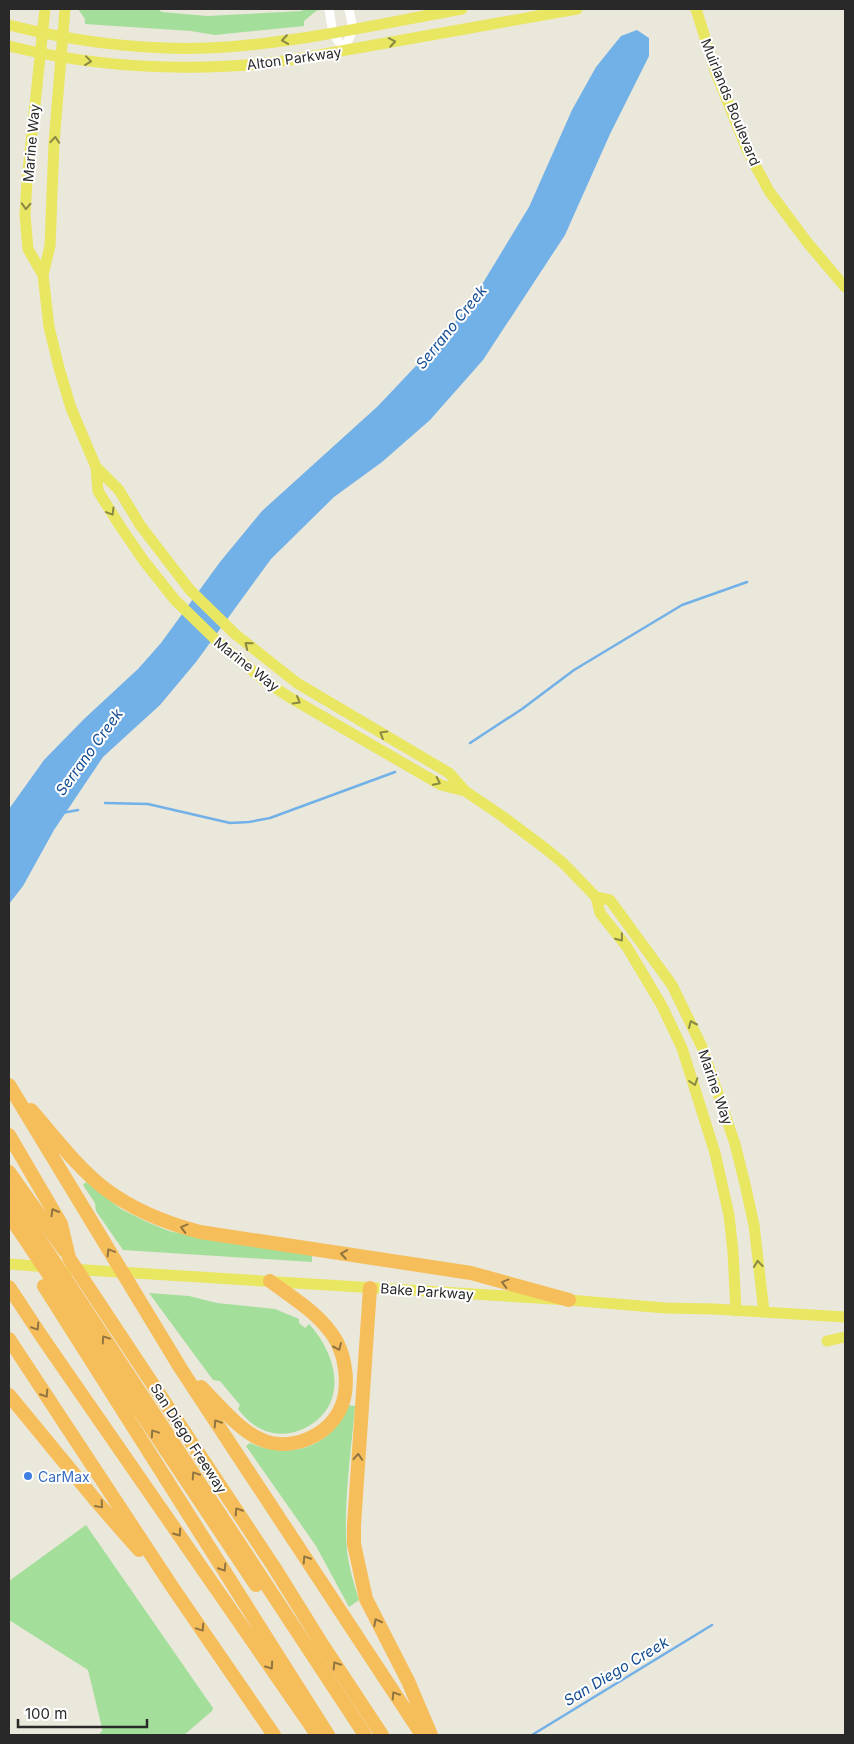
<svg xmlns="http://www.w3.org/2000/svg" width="854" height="1744" viewBox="0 0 854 1744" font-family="Inter,sans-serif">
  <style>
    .green { fill: #a3df9a }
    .water { fill: #72b0e8 }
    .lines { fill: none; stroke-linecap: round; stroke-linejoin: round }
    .stream { stroke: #72b0e8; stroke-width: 2.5 }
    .minor { stroke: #fff; stroke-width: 9 }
    .major { stroke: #e9e661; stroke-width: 11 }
    .highway { stroke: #f6be5a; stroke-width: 14 }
    .oneway { stroke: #898845 }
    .oneway2 { stroke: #907442 }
    .shop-dot { fill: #3f7fe0; stroke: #fff; stroke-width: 2 }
    .labels { text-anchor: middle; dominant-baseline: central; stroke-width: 4; stroke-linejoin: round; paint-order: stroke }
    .street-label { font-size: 14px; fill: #292929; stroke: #fff }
    .shop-label { font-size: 14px; fill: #366cbe; stroke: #fff; text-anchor: start }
    .water-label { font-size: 15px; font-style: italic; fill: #144c92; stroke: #fff }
  </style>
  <rect width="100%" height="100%" fill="#eae7db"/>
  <path class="green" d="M 78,9 L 157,9 L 162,12 L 207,16 L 302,11 L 303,9 L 321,9 L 316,11 L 304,21 L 304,26 L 215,35 L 191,31 L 85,24 L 85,19 Z
    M 86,1182 L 121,1209 L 147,1222 L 169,1231 L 201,1238 L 312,1255 L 312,1262 L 123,1250 L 96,1211 L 95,1203 L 83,1185 Z
    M 149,1293 L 189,1296 L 217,1303 L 275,1309 L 299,1319 L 299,1323 L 305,1328 L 309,1324 C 337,1354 350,1405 305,1428 C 292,1435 274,1436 261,1429 C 251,1424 244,1417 238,1409 L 240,1405 L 220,1381 L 213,1380 Z
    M 347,1405 L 355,1406 C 351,1454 343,1503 347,1551 C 349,1568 354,1584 359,1600 L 349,1607 L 316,1546 L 246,1446 L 250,1443 C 279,1456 316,1453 336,1426 C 341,1420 344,1412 347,1405 Z
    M 86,1525 L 213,1708 L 212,1711 L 184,1735 L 98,1735 L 102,1731 L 102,1728 L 88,1670 L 9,1620 L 9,1581 Z"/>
  <path class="water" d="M 637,30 L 649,38 L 649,56 L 610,134 L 565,235 L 483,360 L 430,420 L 382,462 L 334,497 L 271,559 L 196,662 L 160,705 L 103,757 L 54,830 L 23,886 L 9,904 L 9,809 L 44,760 L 84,719 L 138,669 L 161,643 L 220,562 L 262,511 L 378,406 L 446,334 L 475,296 L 529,207 L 572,110 L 596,67 L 621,36 Z"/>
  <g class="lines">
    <path class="stream" d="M 470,743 L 522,709 L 574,670 L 682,605 L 747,582
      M 105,803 L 148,804 L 230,823 L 249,822 L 270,818 L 395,772
      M 62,813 L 78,810
      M 532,1735 L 712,1625"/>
    <path class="minor" d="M 329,9 L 333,33 L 344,50
      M 344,50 L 353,29 L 349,9"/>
    <path class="major" d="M 65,9 L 54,143 L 50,246 L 43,275 L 49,327 L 59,368 L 71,408 L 96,467 L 98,491 L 120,526 L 144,561 L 175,600 L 216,640 L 265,681 L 289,697 L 441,785 L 465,791
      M 696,9 L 716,73 L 747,150 L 769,191 L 807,242 L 845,287
      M 9,25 C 80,43 154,52 227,47 C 306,41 384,23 462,9
      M 9,46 C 81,64 156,70 230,66 C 277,64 323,54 369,46 C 438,34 508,21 577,9
      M 43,275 L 28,249 L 25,215 L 27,181 L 45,9
      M 96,467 L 119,490 L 140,525 L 190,590 L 235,634 L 297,683 L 449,773 L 465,791 L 502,816 L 546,849 L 563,863 L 596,897 L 600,913 L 627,947 L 662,1006 L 682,1048 L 715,1153 L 729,1215 L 733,1252 L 736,1311
      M 596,897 L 610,900 L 672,985 L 702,1047 L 735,1144 L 745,1184 L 754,1225 L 764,1312
      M 9,1264 L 49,1267
      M 70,1269 L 569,1300 L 665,1308 L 714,1309 L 845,1317
      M 827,1341 L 845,1337"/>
    <path class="highway" d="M 9,1085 L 181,1369 L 422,1735
      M 31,1110 C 54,1136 76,1166 104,1188 C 133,1210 165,1223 200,1232 L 471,1273 L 569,1300
      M 9,1135 L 61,1224 L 69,1258 L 274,1567 L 320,1641 L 382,1735
      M 9,1172 L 65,1251
      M 9,1193 L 365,1735
      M 9,1215 L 256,1585
      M 44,1286 L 328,1735
      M 9,1287 L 42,1337 L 316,1733
      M 370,1288 L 354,1525 L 354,1544 L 366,1599 L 408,1681 L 431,1735
      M 9,1339 L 173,1588 L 274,1735
      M 201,1387 C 218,1404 239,1430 260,1439 C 290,1453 330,1436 342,1405 C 349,1386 346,1360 337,1342 C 322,1315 294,1299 270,1281
      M 9,1395 L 97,1502 L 139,1550"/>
  </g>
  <defs><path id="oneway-chevron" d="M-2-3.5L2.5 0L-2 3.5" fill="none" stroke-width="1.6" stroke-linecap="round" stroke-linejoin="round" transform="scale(1.25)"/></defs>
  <g class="oneway">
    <use href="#oneway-chevron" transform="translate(285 40) rotate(172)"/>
    <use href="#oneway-chevron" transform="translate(392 42) rotate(-10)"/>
    <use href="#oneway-chevron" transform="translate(88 61) rotate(7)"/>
    <use href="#oneway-chevron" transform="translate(55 140) rotate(-86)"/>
    <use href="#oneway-chevron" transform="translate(26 206) rotate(93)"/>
    <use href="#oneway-chevron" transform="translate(111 512) rotate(59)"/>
    <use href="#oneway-chevron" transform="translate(248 645) rotate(-141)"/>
    <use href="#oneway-chevron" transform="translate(297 701) rotate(30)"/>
    <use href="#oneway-chevron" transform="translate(383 734) rotate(-149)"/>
    <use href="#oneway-chevron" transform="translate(437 782) rotate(26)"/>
    <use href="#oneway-chevron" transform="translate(620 938) rotate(52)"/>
    <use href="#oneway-chevron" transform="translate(692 1024) rotate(-114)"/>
    <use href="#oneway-chevron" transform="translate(694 1082) rotate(72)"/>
    <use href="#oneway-chevron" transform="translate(758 1264) rotate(-96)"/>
  </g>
  <g class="oneway2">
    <use href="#oneway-chevron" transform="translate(54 1212) rotate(-120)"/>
    <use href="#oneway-chevron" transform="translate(184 1228) rotate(-165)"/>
    <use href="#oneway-chevron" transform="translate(110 1252) rotate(-121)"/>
    <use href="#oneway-chevron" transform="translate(344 1254) rotate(-171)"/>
    <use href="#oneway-chevron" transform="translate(505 1283) rotate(-165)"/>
    <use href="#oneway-chevron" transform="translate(36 1327) rotate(57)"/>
    <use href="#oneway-chevron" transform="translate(105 1339) rotate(-124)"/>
    <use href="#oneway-chevron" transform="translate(338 1347) rotate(66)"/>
    <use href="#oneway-chevron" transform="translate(45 1394) rotate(57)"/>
    <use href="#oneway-chevron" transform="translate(217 1423) rotate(-123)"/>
    <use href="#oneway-chevron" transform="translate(154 1433) rotate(-124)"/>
    <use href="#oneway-chevron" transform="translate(358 1457) rotate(-86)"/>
    <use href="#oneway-chevron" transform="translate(195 1475) rotate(-123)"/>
    <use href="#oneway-chevron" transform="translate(100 1505) rotate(49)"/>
    <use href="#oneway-chevron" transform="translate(238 1511) rotate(-123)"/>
    <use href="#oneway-chevron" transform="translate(178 1533) rotate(55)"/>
    <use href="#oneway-chevron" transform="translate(306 1559) rotate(-123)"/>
    <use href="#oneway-chevron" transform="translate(223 1568) rotate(58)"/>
    <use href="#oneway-chevron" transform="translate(377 1622) rotate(-117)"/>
    <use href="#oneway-chevron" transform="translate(201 1628) rotate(56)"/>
    <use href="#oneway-chevron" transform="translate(336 1665) rotate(-123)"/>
    <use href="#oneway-chevron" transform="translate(270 1666) rotate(55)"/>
    <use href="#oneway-chevron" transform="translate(395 1695) rotate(-123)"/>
  </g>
  <circle class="shop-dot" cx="28" cy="1476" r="5"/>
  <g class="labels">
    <g class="street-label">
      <text transform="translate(294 58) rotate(-8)">Alton Parkway</text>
      <text transform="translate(731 102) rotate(68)">Muirlands Boulevard</text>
      <text transform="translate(31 143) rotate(-85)">Marine Way</text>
      <text transform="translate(247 664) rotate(38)">Marine Way</text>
      <text transform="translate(716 1087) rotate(71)">Marine Way</text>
      <text transform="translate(427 1291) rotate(4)">Bake Parkway</text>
      <text transform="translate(189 1438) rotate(57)">San Diego Freeway</text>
    </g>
    <g class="shop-label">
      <text x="38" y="1476">CarMax</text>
    </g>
    <g class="water-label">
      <text transform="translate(451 327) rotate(-51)">Serrano Creek</text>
      <text transform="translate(89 752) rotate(-54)">Serrano Creek</text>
      <text transform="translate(616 1671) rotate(-31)">San Diego Creek</text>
    </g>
  </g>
  <rect width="854" height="1744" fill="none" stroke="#292929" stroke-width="20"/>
  <path d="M18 1719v8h129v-8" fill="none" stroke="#292929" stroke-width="2.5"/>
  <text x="25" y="1719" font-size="15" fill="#292929" stroke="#ffffff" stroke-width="4" paint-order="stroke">100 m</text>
</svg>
